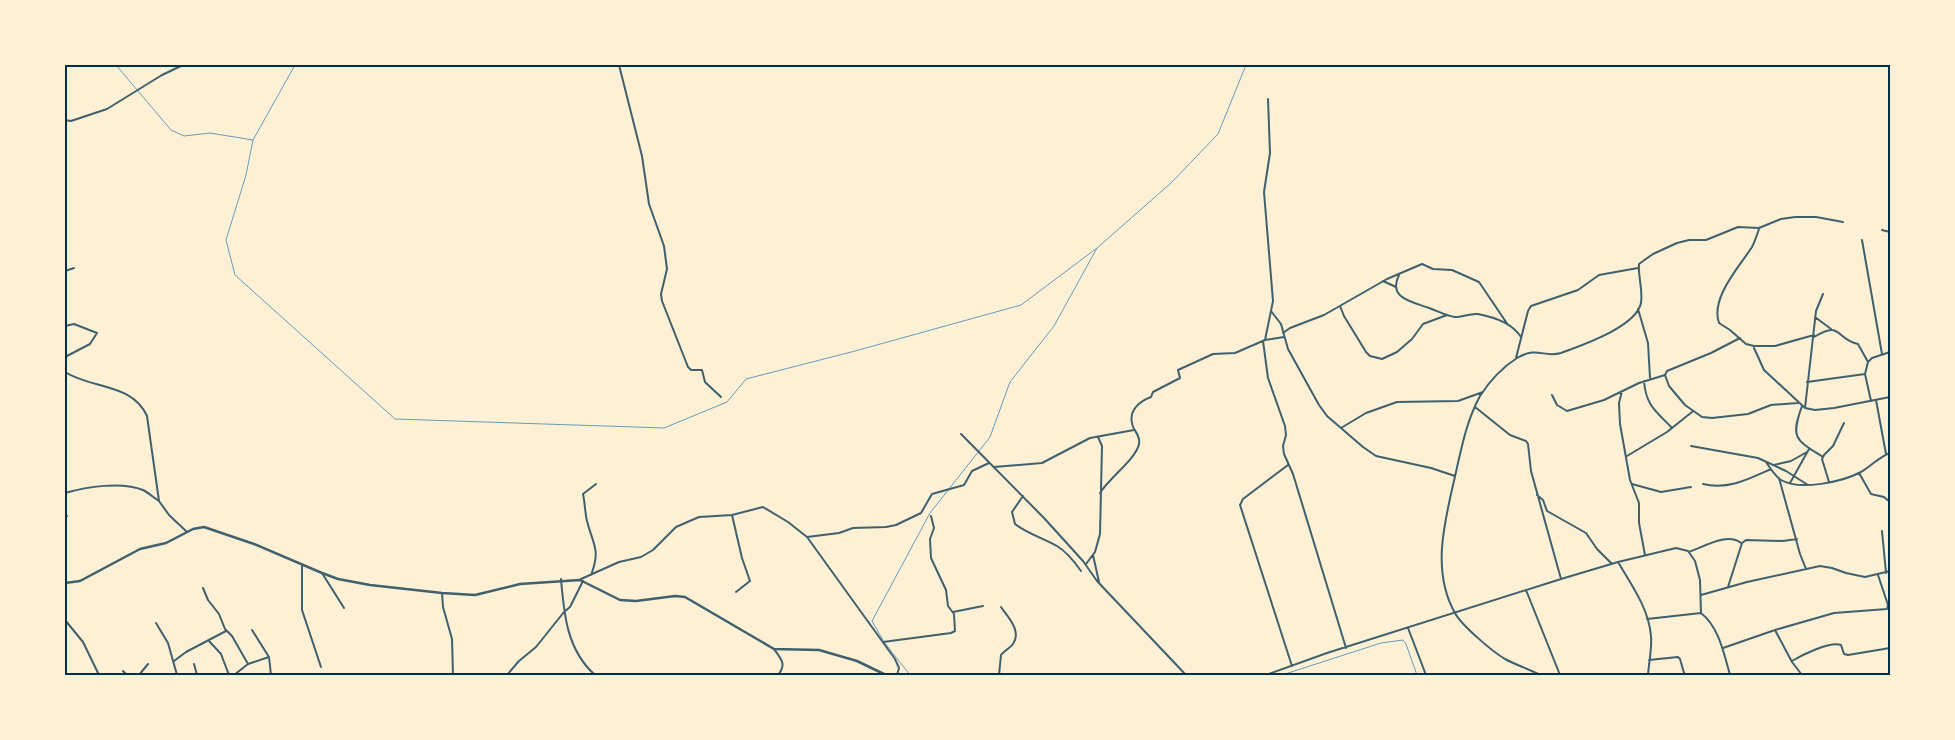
<svg xmlns="http://www.w3.org/2000/svg" width="1955" height="740" viewBox="0 0 1955 740" font-family="'Work Sans',sans-serif">
  <style>
    .lines { fill: none; stroke-linecap: round; stroke-linejoin: round }
    .stream { stroke: #669bbc; stroke-width: 1 }
    .minor { stroke: #3f606c; stroke-width: 2 }
    .tertiary { stroke: #3f606c; stroke-width: 2.5 }
    .neatline { fill: none; stroke: #003049; stroke-width: 2 }
  </style>
  <rect width="100%" height="100%" fill="#fdf0d5"/>
  <g class="lines">
    <path class="stream" d="M 116,65 L 171,130 L 184,136 L 210,133 L 253,140
      M 295,65 L 253,140 L 246,175 L 226,240 L 235,275 L 395,419 L 664,428 L 727,402 L 746,379 L 855,351 L 1021,305 L 1097,248
      M 910,675 L 884,642 L 872,621 L 930,513 L 990,437 L 1010,382 L 1054,326 L 1097,248 L 1171,183 L 1218,134 L 1246,65
      M 1282,675 L 1381,643 L 1403,640 L 1406,644 L 1417,675"/>
    <path class="minor" d="M 619,65 L 642,156 L 649,204 L 664,246 L 667,269 L 661,294 L 662,301 L 688,367 L 691,370 L 702,370 L 705,382 L 721,397
      M 65,120 L 71,121 L 107,109 L 162,75 L 183,65
      M 1759,229 C 1757,235 1755,241 1752,247 C 1740,266 1710,298 1719,323 L 1730,330 L 1746,344 L 1754,346 L 1775,346 L 1814,335
      M 1882,230 L 1890,232
      M 1862,240 L 1882,354
      M 65,271 L 74,268
      M 1399,275 C 1387,299 1414,302 1429,308 C 1438,311 1446,316 1455,317 C 1463,317 1470,313 1478,314 C 1494,317 1512,323 1521,337
      M 1383,281 L 1396,287
      M 1340,306 L 1344,316 L 1366,352 L 1370,356 L 1382,359 L 1397,352 L 1412,339 L 1423,324 L 1447,315
      M 1638,309 L 1648,343 L 1650,378
      M 1271,311 L 1281,324 L 1288,349 L 1319,405 L 1327,416 L 1363,447 L 1376,456 L 1431,468 L 1455,476
      M 1815,317 L 1831,329
      M 65,326 L 74,324 L 97,333 L 90,344 L 65,357
      M 1283,333 L 1290,328 L 1324,315 L 1387,279 L 1422,264 L 1433,269 L 1452,270 L 1479,282 L 1508,325
      M 1814,337 C 1842,320 1834,338 1858,344 L 1868,362
      M 1740,338 L 1711,353 L 1667,371 L 1665,375 L 1669,386 L 1685,405 L 1702,417 L 1712,418 L 1748,414 L 1771,405 L 1798,403
      M 1265,340 L 1273,301 L 1264,192 L 1270,153 L 1268,99
      M 1263,341 L 1268,378 L 1285,426 L 1286,435 L 1283,446 L 1284,454 L 1293,474 L 1346,648
      M 1754,348 L 1764,370 L 1805,408 L 1815,410 L 1834,408 L 1890,397
      M 1516,358 L 1528,311 L 1531,306 L 1578,290 L 1599,275 L 1638,268
      M 65,372 C 91,389 132,383 147,416 L 159,501 L 169,515 L 187,532
      M 1644,381 C 1646,406 1656,411 1672,428
      M 1807,382 L 1865,374
      M 1622,391 L 1619,403 L 1620,424 L 1630,480 L 1639,503 L 1639,523 L 1645,555
      M 1552,395 L 1557,405 L 1567,411 L 1604,400 L 1639,383 L 1665,375
      M 1876,400 L 1886,454
      M 1871,401 L 1865,374 L 1868,362 L 1872,358 L 1890,352
      M 1802,406 C 1790,439 1796,440 1823,457
      M 1475,407 L 1510,435 L 1526,441 L 1528,444 L 1531,471 L 1561,579
      M 1805,408 L 1816,311 L 1823,294
      M 1341,428 L 1366,413 L 1397,402 L 1458,401 L 1483,392
      M 961,434 L 1044,518 L 1083,561 L 1097,581 L 1186,675
      M 1691,446 L 1758,458 L 1786,471 L 1808,485
      M 1627,456 L 1667,432 L 1692,412
      M 1766,462 C 1770,468 1775,476 1781,480 C 1800,491 1842,482 1861,472 C 1871,466 1879,457 1890,453
      M 1288,465 L 1243,499 L 1240,505 L 1292,666
      M 1774,465 L 1791,461 L 1807,452
      M 994,467 L 1042,463 L 1090,438 L 1134,430
      M 1859,473 L 1871,494 L 1884,497 L 1890,502
      M 1779,478 L 1800,554 L 1806,569
      M 1829,482 L 1822,459 L 1824,455 L 1833,446 L 1844,423
      M 1790,483 L 1809,449
      M 1632,484 L 1661,492 L 1691,487
      M 1703,484 C 1728,490 1749,479 1771,469
      M 65,493 C 86,487 122,481 143,490 C 149,493 154,498 159,501
      M 1100,493 C 1109,478 1136,459 1139,444 C 1141,435 1133,431 1132,423 C 1129,410 1140,401 1151,397 L 1153,392 L 1180,378 L 1178,370 L 1213,354 L 1235,353 L 1265,340 L 1284,337
      M 1537,495 L 1543,500 L 1547,511 L 1586,533 L 1597,549 L 1612,564
      M 1023,496 L 1012,512 L 1015,524 C 1028,534 1043,538 1057,546 C 1067,552 1074,561 1081,571
      M 732,515 L 742,558 L 750,581 L 736,592
      M 65,516 L 67,516
      M 1882,531 L 1886,573
      M 807,537 L 839,533 L 853,528 L 886,527 L 896,525 L 921,513 L 932,494 L 964,485 L 972,471 L 989,463
      M 1689,552 C 1704,547 1727,532 1741,543
      M 1093,555 L 1099,582
      M 1618,562 C 1631,584 1649,609 1651,636 C 1652,649 1649,662 1648,675
      M 1086,564 L 1095,552 L 1100,534 L 1102,446 L 1098,437
      M 302,566 L 302,610 L 321,667
      M 322,573 L 344,608
      M 591,575 C 601,549 593,545 587,521 C 585,513 585,503 583,494 L 596,484
      M 561,579 C 564,615 567,650 595,675
      M 581,579 L 619,562 L 641,557 L 653,550 L 676,527 L 692,520 L 699,517 L 732,515 L 763,507 L 788,522 L 807,537 L 895,659 L 899,668 L 897,675
      M 1728,587 L 1742,543 L 1746,540 L 1783,541 L 1797,539
      M 203,588 L 208,600 L 219,614 L 225,629 L 232,636 L 248,664
      M 1526,590 L 1560,675
      M 442,593 L 443,607 L 452,639 L 453,675
      M 1701,595 L 1747,582 L 1820,566 L 1832,568 L 1846,573 L 1865,577 L 1890,571
      M 953,612 L 983,606
      M 1647,619 L 1701,613 C 1719,627 1724,654 1730,675
      M 65,620 L 83,642 L 99,675
      M 156,623 L 168,643 L 177,675
      M 1408,628 L 1426,675
      M 252,630 L 269,657 L 271,675
      M 1775,630 L 1834,613 L 1887,609 L 1888,605 L 1878,575
      M 209,641 L 221,654 L 229,675
      M 883,642 L 951,633 L 955,631 L 954,614 L 948,606 L 946,590 L 931,558 L 930,539 L 934,528 L 931,516
      M 1723,648 L 1775,630 L 1792,662 L 1802,675
      M 774,649 C 781,659 787,664 778,675
      M 1649,660 L 1678,657 L 1680,659 L 1684,673 L 1686,675
      M 174,661 L 186,652 L 226,631
      M 1792,661 C 1802,655 1830,641 1841,645 L 1844,654 L 1848,655 L 1890,648
      M 194,664 L 197,675
      M 123,671 L 127,675
      M 139,675 L 148,664
      M 234,675 L 248,664 L 269,657
      M 507,675 L 519,661 L 536,647 L 564,612 L 570,607 L 583,581
      M 999,675 L 1001,655 C 1004,651 1010,648 1013,644 C 1022,631 1008,617 1001,607
      M 1266,675 L 1327,653 L 1561,579 L 1618,562 L 1676,548 L 1688,551 L 1695,561 L 1700,580 L 1701,613
      M 1540,675 C 1529,669 1516,665 1505,659 C 1493,652 1461,625 1455,613 C 1430,569 1446,517 1456,472 C 1462,445 1467,420 1480,396 C 1489,382 1503,367 1517,358 C 1537,346 1544,358 1561,353 C 1582,345 1636,327 1641,303 C 1643,289 1638,277 1639,264 L 1653,254 L 1677,243 L 1689,240 L 1706,240 L 1738,227 L 1759,228 L 1781,219 L 1795,217 L 1816,217 L 1843,222"/>
    <path class="tertiary" d="M 65,583 L 80,581 L 140,549 L 166,543 L 193,529 L 204,527 L 254,544 L 322,573 L 338,579 L 370,585 L 442,593 L 475,595 L 520,584 L 580,580 L 620,600 L 636,601 L 675,596 L 685,597 L 774,649 L 819,650 L 857,661 L 886,675"/>
  </g>
  <rect width="1955" height="740" fill="none" stroke="#fdf0d5" stroke-width="132"/>
  <rect x="66" y="66" width="1823" height="608" class="neatline"/>
</svg>
